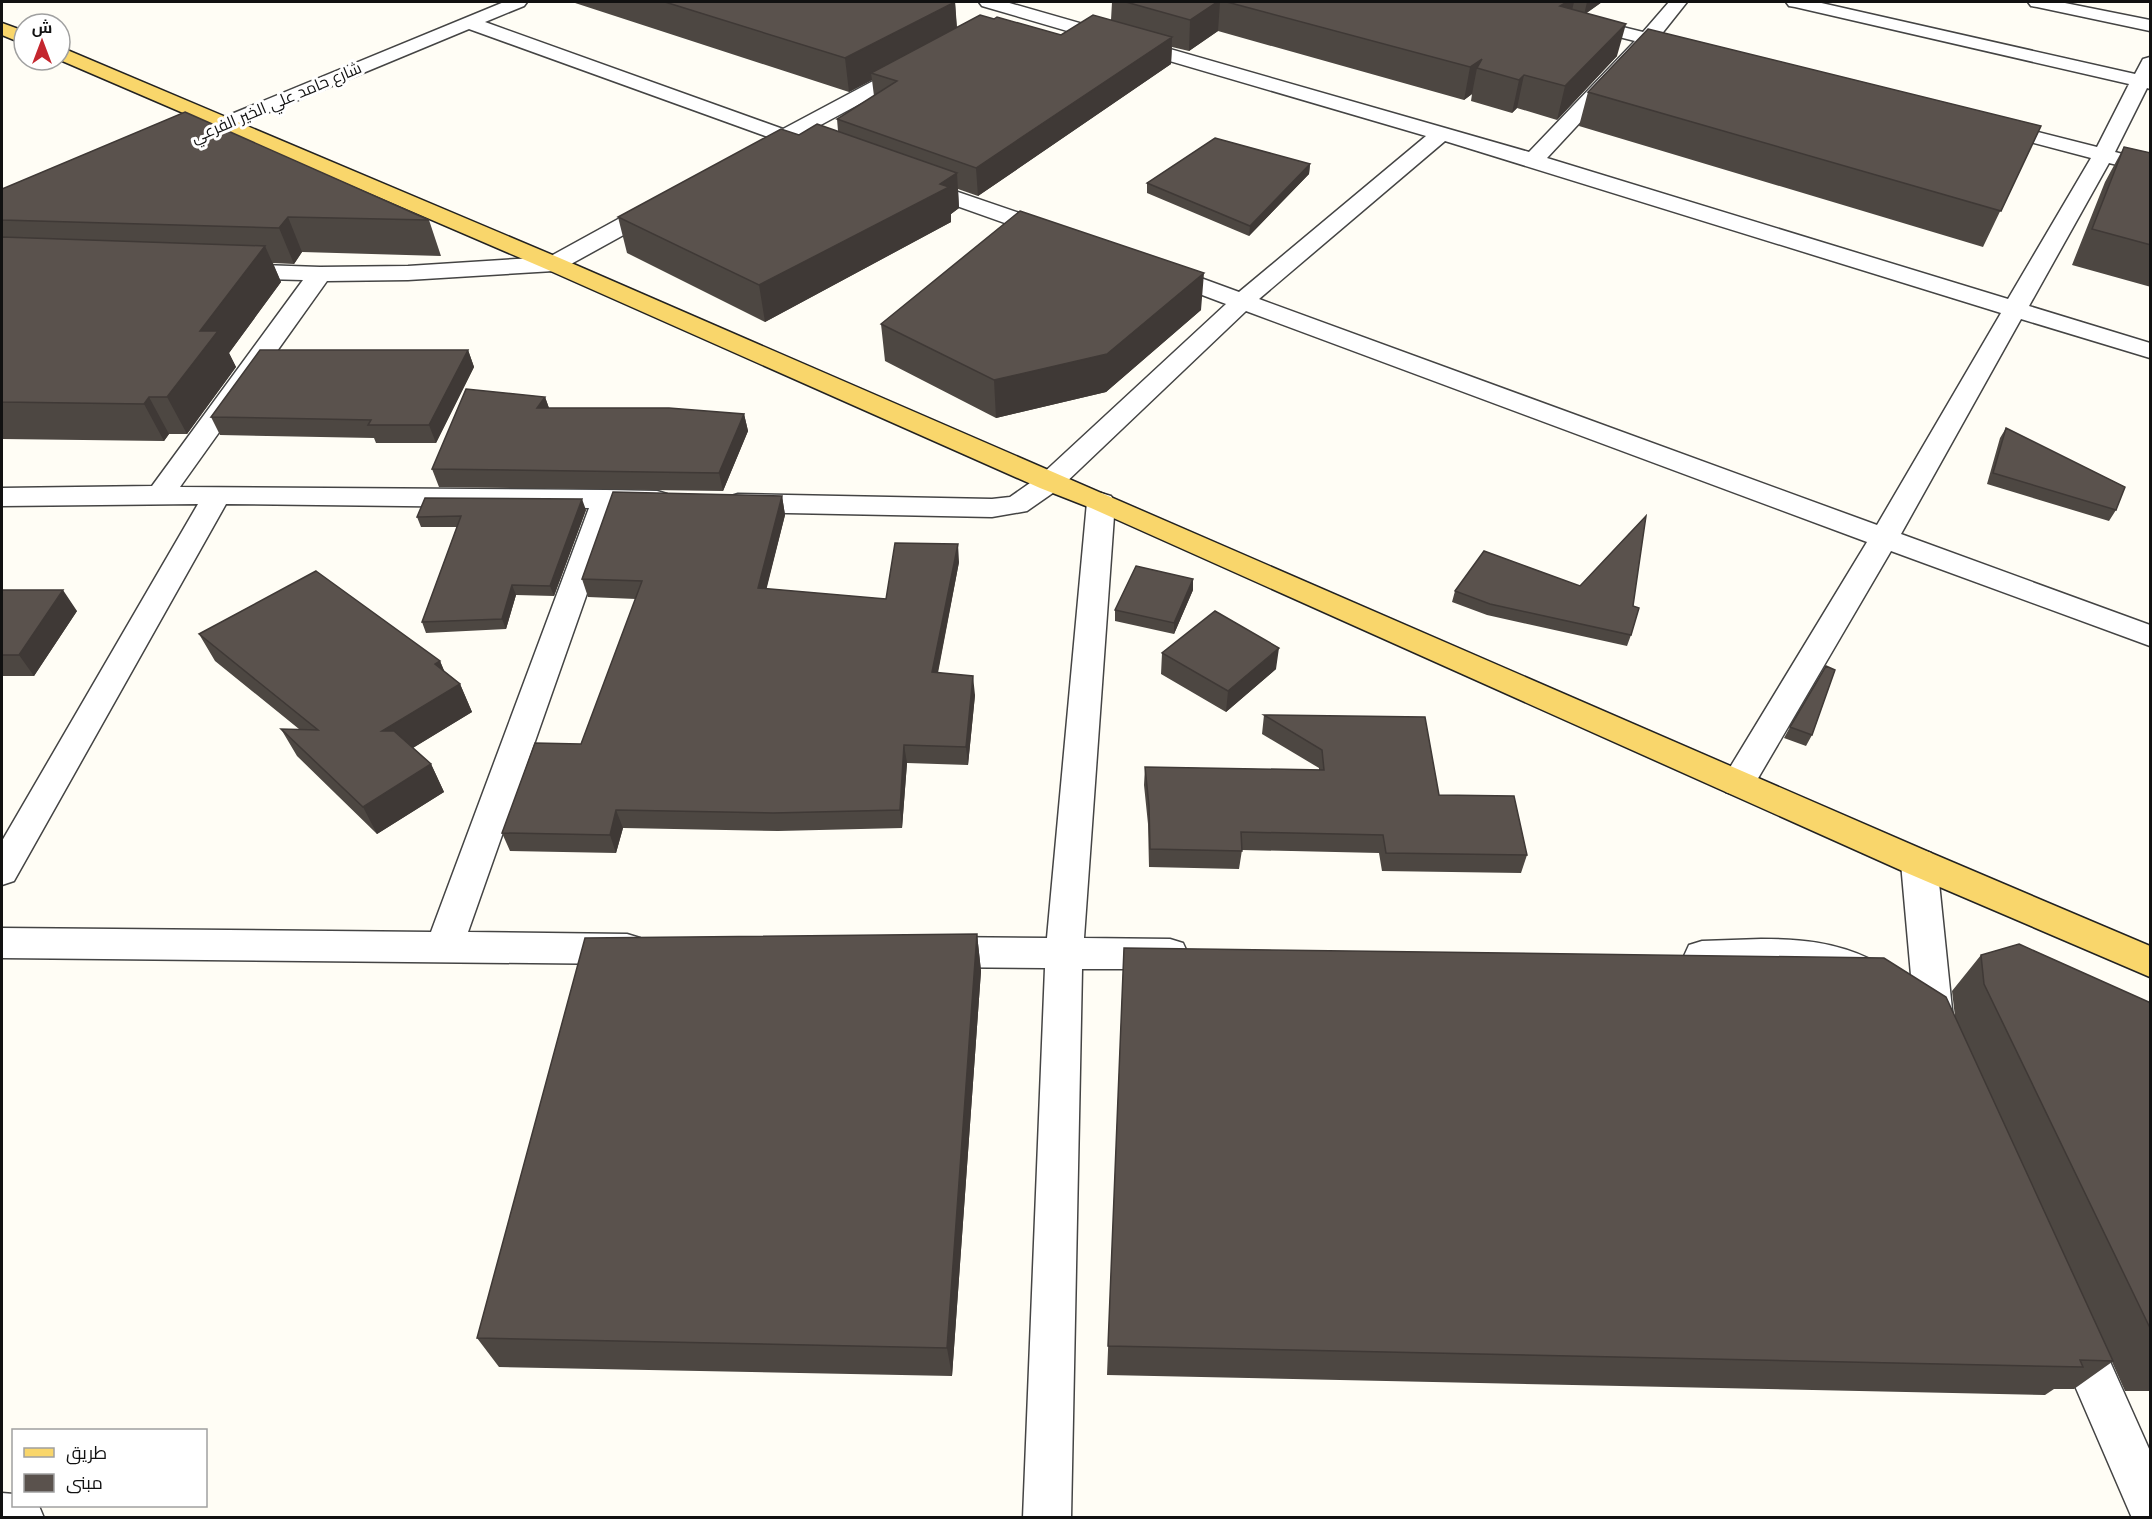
<svg xmlns="http://www.w3.org/2000/svg" width="2152" height="1519" viewBox="0 0 2152 1519" font-family="'Libre Baskerville',Cairo,serif">
  <style>
    .lines { fill: none; stroke-linecap: round; stroke-linejoin: round }
    .minor-casing { stroke: #444; stroke-width: 3 }
    .major-casing { stroke: #222; stroke-width: 3 }
    .minor { fill: #fff; fill-rule: evenodd }
    .major { fill: #f9d66b; fill-rule: evenodd }
    .wall { fill: #4d4742 }
    .shaded-wall { fill: #3f3936 }
    .building { fill: #5a524d; stroke: #3f3936; stroke-width: 1.5 }
    .labels { text-anchor: middle; dominant-baseline: central; stroke-width: 6; stroke-linejoin: round; paint-order: stroke }
    .far-street-label { font-size: 16px; fill: #111; stroke: #fff }
  </style>
  <rect width="100%" height="100%" fill="#fffdf5"/>
  <g class="lines">
    <g class="minor-casing">
      <path id="minor" d="M 504,2 L 527,2 L 524,6 L 485,22 L 783,129 L 905,64 L 919,64 L 922,68 L 919,72 L 802,135 L 822,143 L 825,147 L 822,151 C 809,155 801,146 789,144 C 781,143 774,150 765,147 L 762,143 L 768,137 L 469,29 L 197,142 L 190,144 L 183,142 L 180,138 L 183,134 Z
        M 979,2 L 1006,2 L 1529,152 L 1635,41 L 1495,6 L 1492,2 L 1521,2 L 1643,32 L 1669,2 L 1687,2 L 1660,36 L 1693,44 L 1695,48 L 1693,52 L 1686,54 L 1652,45 L 1547,158 L 2008,299 L 2091,158 L 1984,130 L 1981,126 L 1984,122 L 1991,120 L 2097,147 L 2129,84 L 1795,7 L 1789,6 L 1786,2 L 1817,2 L 2135,74 L 2143,59 L 2150,57 L 2150,89 L 2147,88 L 2115,152 L 2150,161 L 2150,173 L 2109,163 L 2029,306 L 2150,343 L 2150,358 L 2021,319 L 1901,534 L 2150,625 L 2150,646 L 1891,551 L 1750,792 L 1738,796 L 1726,792 L 1721,783 L 1726,774 L 1867,542 L 1246,311 L 1060,488 L 1027,511 L 992,517 L 738,512 L 728,509 L 724,503 L 728,497 L 738,494 L 992,499 L 1010,497 L 1040,476 L 1226,304 L 1152,276 L 1148,271 L 1152,266 L 1160,264 L 1168,266 L 1239,292 L 1426,136 L 982,6 ZM 1445,141 L 2001,313 L 1877,525 L 1259,299 Z
        M 2028,2 L 2060,2 L 2150,20 L 2150,31 L 2037,7 L 2031,6 Z
        M 917,178 L 1060,227 L 1063,232 L 1060,237 L 1052,239 L 1044,237 L 909,189 L 906,184 L 909,179 Z
        M 659,199 L 667,201 L 670,206 L 667,211 L 562,269 L 554,271 L 408,280 L 327,281 L 180,487 L 606,490 L 657,491 L 667,494 L 671,500 L 667,506 L 657,509 L 617,508 L 468,932 L 627,934 L 640,938 L 645,949 L 640,960 L 627,964 L 2,958 L 2,928 L 431,932 L 589,508 L 226,504 L 14,881 L 2,885 L 2,841 L 198,504 L 2,506 L 2,488 L 152,486 L 303,280 L 231,278 L 223,276 L 219,271 L 223,266 L 231,264 L 320,267 L 408,266 L 549,257 L 651,201 Z
        M 1101,493 L 1111,496 L 1115,502 L 1084,938 L 1170,939 L 1183,943 L 1188,954 L 1183,965 L 1170,969 L 1082,969 L 1071,1518 L 1023,1518 L 1045,968 L 934,967 L 921,963 L 916,952 L 921,941 L 934,937 L 1047,938 L 1087,502 L 1091,496 Z
        M 1919,849 L 1931,853 L 1937,863 L 1953,1019 L 1958,1030 L 1953,1042 L 1939,1047 L 1925,1042 L 1915,1020 L 1901,863 L 1907,853 Z
        M 1761,939 C 1800,939 1835,942 1870,959 L 1876,970 L 1870,981 L 1857,986 L 1834,976 L 1804,971 L 1702,971 L 1689,967 L 1684,956 L 1689,945 L 1702,941 Z
        M 2075,1313 L 2091,1319 L 2150,1451 L 2150,1518 L 2132,1518 L 2053,1335 L 2059,1319 Z
        M 2,1493 L 14,1494 L 14,1506 L 39,1506 L 44,1518 L 2,1518 Z"/>
    </g>
    <g class="major-casing">
      <path id="major" d="M 2,23 L 24,31 L 24,44 L 2,35 Z
        M 60,47 L 562,259 L 1931,853 L 2150,946 L 2150,977 L 1907,873 L 1091,508 L 1040,488 L 546,269 L 60,60 Z"/>
    </g>
    <use href="#minor" class="minor"/>
    <use href="#major" class="major"/>
  </g>
  <path class="wall" d="M 572,2 L 955,2 L 957,27 L 994,19 L 1061,35 L 1111,20 L 1112,2 L 1602,2 L 1586,13 L 1617,56 L 1557,120 L 1517,108 L 1512,113 L 1471,101 L 1472,94 L 1464,100 L 1218,31 L 1189,51 L 1172,47 L 1171,64 L 978,196 L 958,189 L 959,208 L 951,214 L 951,222 L 765,322 L 627,253 L 618,217 L 799,135 L 838,131 L 837,119 L 874,96 L 872,80 L 849,92 Z
    M 1588,92 L 2041,126 L 1983,247 L 1579,126 Z
    M 2124,147 L 2151,153 L 2151,287 L 2072,265 L 2105,182 Z
    M 1310,164 L 1309,174 L 1249,236 L 1147,193 L 1147,183 Z
    M 2,189 L 429,220 L 441,256 L 302,252 L 294,264 L 273,263 L 281,282 L 229,353 L 236,367 L 187,434 L 169,434 L 164,441 L 2,439 Z
    M 1201,310 L 1106,392 L 996,418 L 885,361 L 881,324 Z
    M 468,350 L 474,367 L 436,443 L 376,443 L 374,438 L 220,435 L 211,417 Z
    M 545,397 L 549,408 L 744,414 L 748,431 L 723,491 L 439,487 L 432,469 Z
    M 2006,428 L 2116,510 L 2109,521 L 1987,484 L 2000,438 Z
    M 782,496 L 785,515 L 766,589 L 886,599 L 959,562 L 938,673 L 975,695 L 968,765 L 907,763 L 902,828 L 778,831 L 623,828 L 616,853 L 510,851 L 502,833 L 581,744 L 636,599 L 588,597 L 582,579 Z
    M 586,510 L 554,596 L 516,595 L 506,629 L 426,633 L 422,622 L 457,527 L 421,527 L 417,517 Z
    M 2,590 L 77,611 L 34,676 L 2,676 Z
    M 1193,590 L 1174,634 L 1115,621 L 1115,610 Z
    M 1455,591 L 1633,606 L 1631,635 L 1627,646 L 1487,615 L 1452,602 Z
    M 199,634 L 440,661 L 444,671 L 460,684 L 472,712 L 413,748 L 431,764 L 444,792 L 377,834 L 297,756 L 281,729 L 299,729 L 215,661 Z
    M 1162,653 L 1276,669 L 1226,712 L 1161,674 Z
    M 1264,715 L 1439,795 L 1527,855 L 1521,873 L 1382,871 L 1379,853 L 1242,850 L 1239,869 L 1149,867 L 1148,824 L 1144,785 L 1145,767 L 1319,770 L 1319,768 L 1262,734 Z
    M 1790,727 L 1812,735 L 1806,746 L 1784,738 Z
    M 977,934 L 981,971 L 952,1376 L 499,1367 L 477,1338 Z
    M 1124,948 L 1955,1017 L 1952,991 L 1981,955 L 2151,1003 L 2151,1391 L 2125,1391 L 2112,1362 L 2074,1389 L 2054,1389 L 2045,1395 L 1107,1375 Z"/>
  <path class="shaded-wall" d="M 955,2 L 957,34 L 871,73 L 872,80 L 849,92 L 845,58 Z
    M 1217,2 L 1220,2 L 1218,31 L 1189,51 L 1190,20 Z
    M 1567,2 L 1574,2 L 1568,27 L 1560,6 Z
    M 1587,2 L 1602,2 L 1584,15 Z
    M 1626,24 L 1617,56 L 1557,120 L 1565,86 Z
    M 1172,37 L 1171,64 L 978,196 L 976,168 Z
    M 1482,59 L 1477,68 L 1472,94 L 1464,100 L 1470,67 Z
    M 1524,75 L 1517,108 L 1512,113 L 1519,80 Z
    M 1310,164 L 1309,174 L 1249,236 L 1250,226 Z
    M 957,173 L 959,208 L 951,214 L 951,222 L 765,322 L 759,285 L 940,184 Z
    M 288,217 L 302,252 L 294,264 L 279,228 Z
    M 265,246 L 281,282 L 229,353 L 236,367 L 187,434 L 167,397 L 200,331 Z
    M 1204,273 L 1201,310 L 1106,392 L 996,418 L 994,380 Z
    M 468,350 L 474,367 L 436,443 L 429,425 Z
    M 149,397 L 169,434 L 164,441 L 144,404 Z
    M 545,397 L 551,414 L 537,408 Z
    M 744,414 L 748,431 L 723,491 L 719,473 Z
    M 782,496 L 785,515 L 762,607 L 758,588 Z
    M 582,499 L 586,510 L 554,596 L 550,586 Z
    M 958,544 L 959,562 L 934,691 L 932,672 Z
    M 1193,579 L 1193,590 L 1174,634 L 1174,623 Z
    M 512,585 L 516,595 L 506,629 L 502,619 Z
    M 63,590 L 77,611 L 34,676 L 19,655 Z
    M 1279,648 L 1276,669 L 1226,712 L 1228,691 Z
    M 440,661 L 452,689 L 435,664 Z
    M 973,676 L 975,695 L 968,765 L 966,747 Z
    M 460,684 L 472,712 L 396,758 L 382,731 Z
    M 904,745 L 907,763 L 902,828 L 900,810 Z
    M 431,764 L 444,792 L 377,834 L 363,807 Z
    M 616,810 L 623,828 L 616,853 L 610,835 Z
    M 977,934 L 981,971 L 952,1376 L 947,1348 Z"/>
  <path class="building" d="M 665,2 L 955,2 L 845,58 Z
    M 1126,2 L 1217,2 L 1190,20 Z
    M 1227,2 L 1567,2 L 1560,6 L 1626,24 L 1565,86 L 1524,75 L 1519,80 L 1477,68 L 1482,59 L 1470,67 Z
    M 980,15 L 994,19 L 997,17 L 1061,35 L 1093,15 L 1172,37 L 976,168 L 837,119 L 897,81 L 871,73 Z
    M 1648,29 L 2041,126 L 2001,211 L 1588,92 Z
    M 185,112 L 429,220 L 288,217 L 279,228 L 2,220 L 2,189 Z
    M 817,124 L 957,173 L 940,184 L 949,187 L 759,285 L 618,217 L 781,129 L 799,135 Z
    M 1215,138 L 1310,164 L 1250,226 L 1147,183 Z
    M 2124,147 L 2151,153 L 2151,245 L 2092,229 Z
    M 1020,211 L 1204,273 L 1107,354 L 994,380 L 881,324 Z
    M 2,237 L 265,246 L 200,331 L 218,331 L 167,397 L 149,397 L 144,404 L 2,402 Z
    M 260,350 L 468,350 L 429,425 L 368,425 L 371,420 L 211,417 Z
    M 466,389 L 545,397 L 537,408 L 669,408 L 744,414 L 719,473 L 432,469 Z
    M 2006,428 L 2125,487 L 2116,510 L 1993,473 Z
    M 613,492 L 782,496 L 758,588 L 886,599 L 895,543 L 958,544 L 932,672 L 973,676 L 966,747 L 904,745 L 900,810 L 773,813 L 616,810 L 610,835 L 502,833 L 535,743 L 581,744 L 642,581 L 582,579 Z
    M 425,498 L 582,499 L 550,586 L 512,585 L 502,619 L 422,622 L 461,516 L 417,517 Z
    M 1646,516 L 1633,606 L 1639,608 L 1631,635 L 1490,604 L 1455,591 L 1484,551 L 1580,586 Z
    M 1136,566 L 1193,579 L 1174,623 L 1115,610 Z
    M 316,571 L 440,661 L 435,664 L 460,684 L 382,731 L 394,731 L 431,764 L 363,807 L 281,729 L 318,730 L 199,634 Z
    M 2,590 L 63,590 L 19,655 L 2,655 Z
    M 1215,611 L 1279,648 L 1228,691 L 1162,653 Z
    M 1826,666 L 1835,670 L 1812,735 L 1790,727 Z
    M 1264,715 L 1425,717 L 1439,795 L 1514,796 L 1527,855 L 1386,853 L 1383,835 L 1241,832 L 1242,851 L 1150,849 L 1149,806 L 1145,767 L 1324,770 L 1322,750 Z
    M 977,934 L 947,1348 L 477,1338 L 585,938 Z
    M 2019,944 L 2151,1003 L 2151,1330 L 1984,984 L 1981,955 Z
    M 1124,948 L 1884,958 L 1946,997 L 2113,1361 L 2080,1360 L 2083,1367 L 1108,1346 Z"/>
  <g class="labels">
    <g class="far-street-label">
      <text transform="translate(276 102) rotate(-23)">شارع حامد علي الخير الفرعي</text>
    </g>
  </g>
  <rect width="2152" height="1519" fill="none" stroke="#111111" stroke-width="6"/>
  <rect x="12" y="1429" width="195" height="78" fill="#ffffff" stroke="#a0a0a0" stroke-width="1.5"/>
  <rect x="24" y="1448" width="30" height="9" fill="#f9d66b" stroke="#a0a0a0" stroke-width="1.5"/>
  <text x="66" y="1459" font-size="18" fill="#111111">طريق</text>
  <rect x="24" y="1474" width="30" height="18" fill="#5a524d" stroke="#a0a0a0" stroke-width="1.5"/>
  <text x="66" y="1489" font-size="18" fill="#111111">مبنى</text>
  <g transform="translate(42 42)"><circle r="28" fill="#ffffff" stroke="#a0a0a0" stroke-width="1.5"/>
  <path d="M0-4.5L10 22L0 15L-10 22Z" fill="#c4262e"/>
  <text y="-9" font-size="16" font-weight="bold" text-anchor="middle" fill="#111111">ش</text>
  </g>
</svg>
